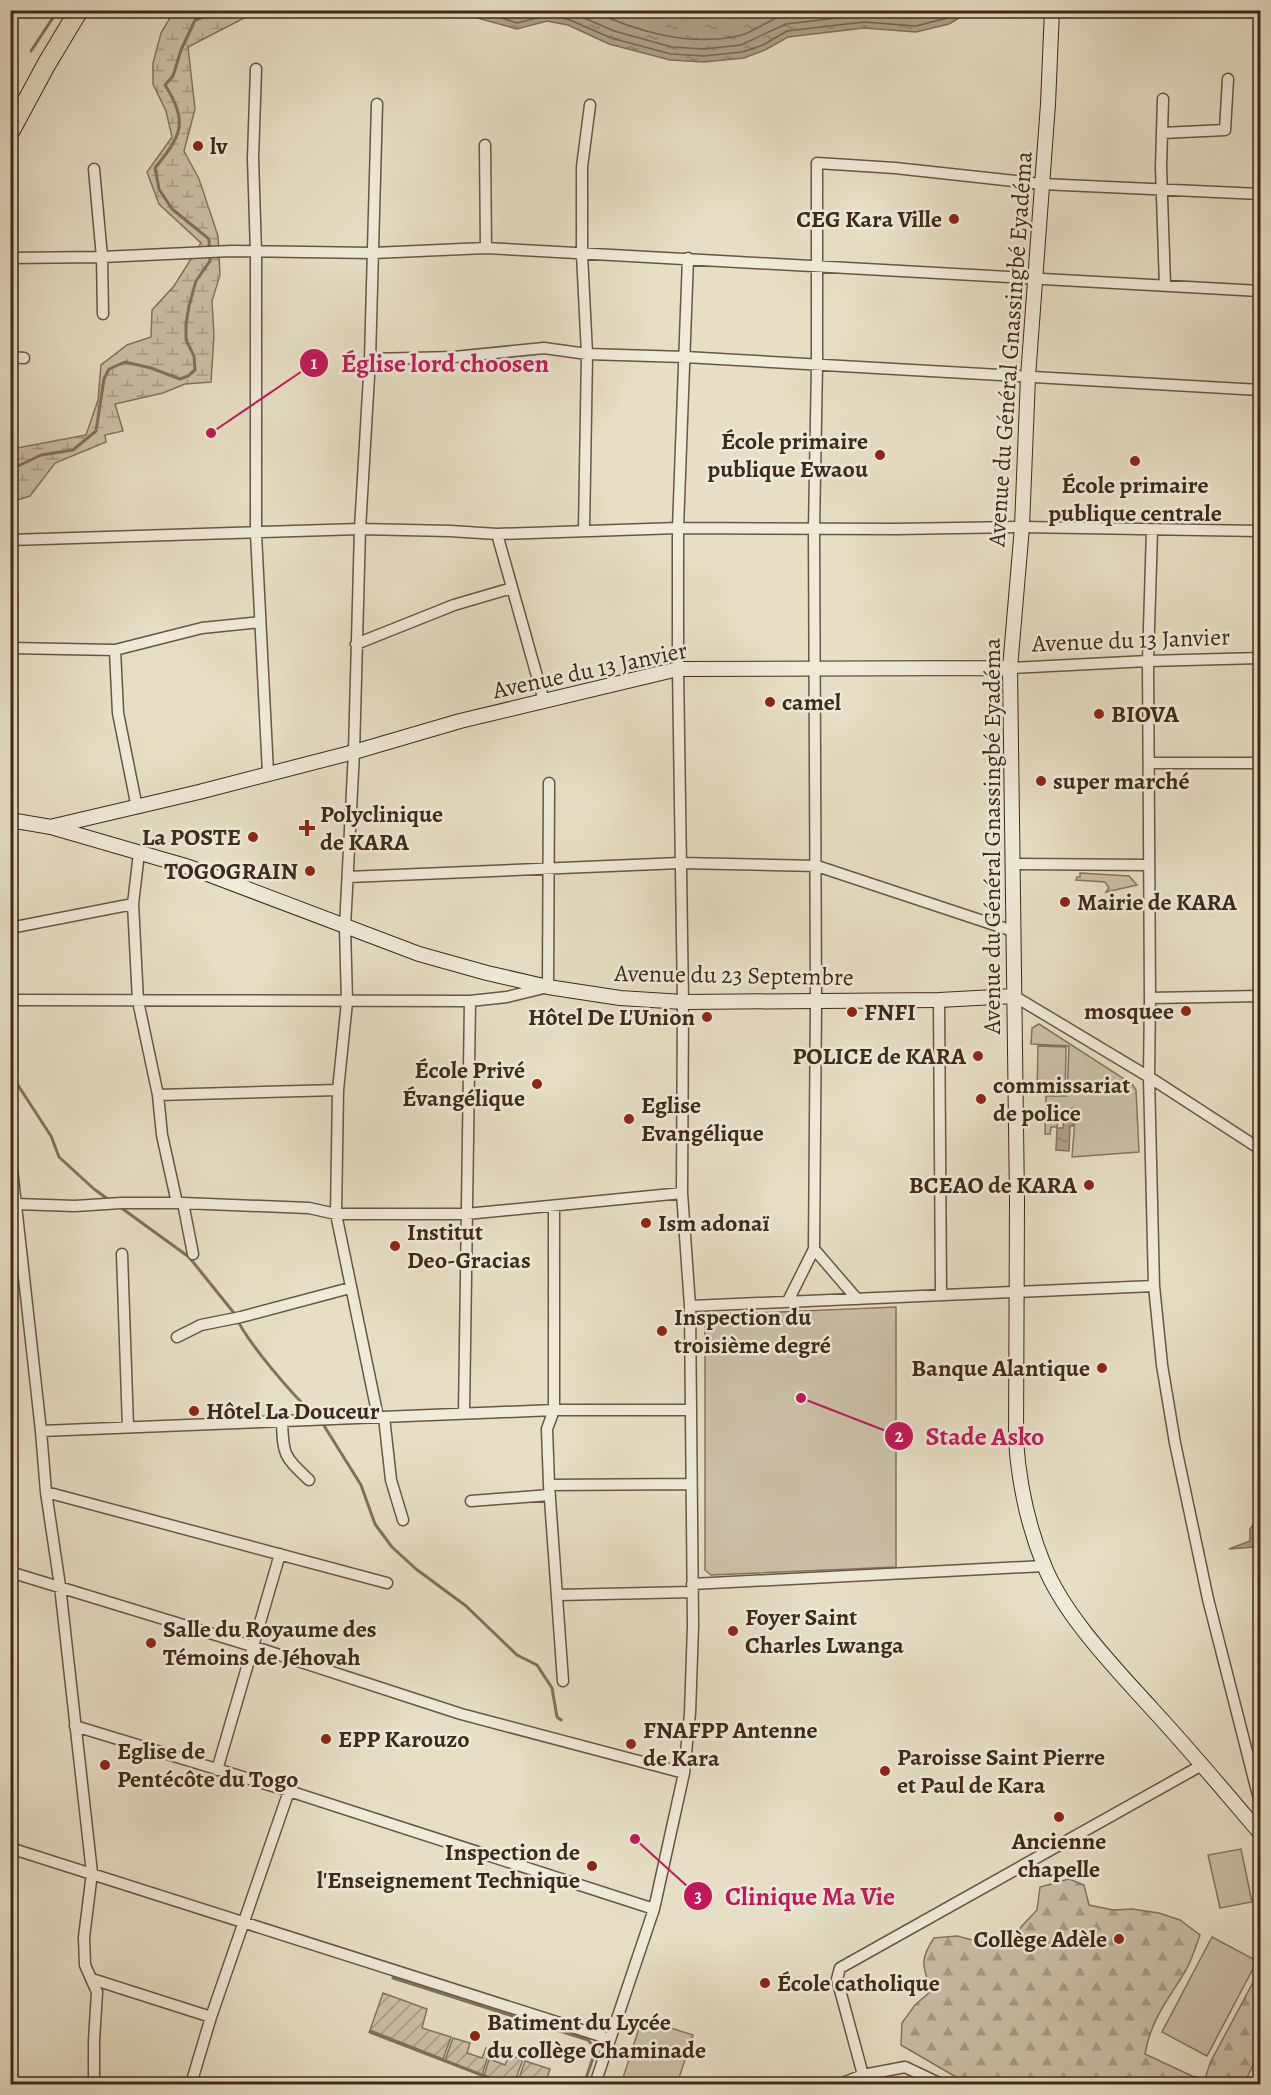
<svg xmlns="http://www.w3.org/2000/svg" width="1271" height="2095" viewBox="0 0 1271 2095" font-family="Alegreya,serif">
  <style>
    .grass { fill: #cac0a8; stroke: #847460; stroke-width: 1.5 }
    .forest { fill: url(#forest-firs); stroke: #847460; stroke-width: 1.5 }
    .wetland { fill: url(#wetland-marsh); stroke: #847460; stroke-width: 1.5 }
    .garden { fill: url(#garden-furrows); stroke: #847460; stroke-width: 1.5 }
    .water { fill: url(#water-ripples); stroke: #81715d; stroke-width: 1.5 }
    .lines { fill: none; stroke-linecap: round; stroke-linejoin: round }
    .shore { stroke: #766552; stroke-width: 1.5 }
    .stream { stroke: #81715d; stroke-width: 3 }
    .street-casing { stroke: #695644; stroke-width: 13 }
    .secondary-casing { stroke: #3f2919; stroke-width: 16 }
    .highway-casing { stroke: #3f2919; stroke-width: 20 }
    .street { stroke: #efead9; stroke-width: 10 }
    .secondary { stroke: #efead9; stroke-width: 14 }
    .highway { stroke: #e6dfc5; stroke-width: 18 }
    .poi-dot { fill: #8f2418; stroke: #efead9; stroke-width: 2 }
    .labels { text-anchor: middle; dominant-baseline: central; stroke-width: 5; stroke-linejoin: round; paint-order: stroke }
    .poi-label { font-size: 24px; font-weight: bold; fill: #3f2919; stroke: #efead9; text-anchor: start }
    .street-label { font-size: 24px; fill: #3f2919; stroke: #efead9 }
    .leader { fill: none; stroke: #c2185b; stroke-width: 2 }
    .callout-dot { fill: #c2185b; stroke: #efead9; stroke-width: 2 }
    .mark-label { font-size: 18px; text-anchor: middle; font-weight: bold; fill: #fff }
    .callout-label { font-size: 26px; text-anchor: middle; font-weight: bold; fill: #c2185b; stroke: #efead9; stroke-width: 5; stroke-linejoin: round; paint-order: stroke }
  </style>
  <defs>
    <pattern id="forest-firs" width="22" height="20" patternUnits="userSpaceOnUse" patternTransform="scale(1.5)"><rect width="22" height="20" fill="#cac0a8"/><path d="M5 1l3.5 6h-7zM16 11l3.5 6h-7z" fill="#a59c88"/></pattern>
    <pattern id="wetland-marsh" width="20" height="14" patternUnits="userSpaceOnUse" patternTransform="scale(1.5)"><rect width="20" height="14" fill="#cac0a8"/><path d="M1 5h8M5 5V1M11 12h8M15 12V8" fill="none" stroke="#a59c88"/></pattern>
    <pattern id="garden-furrows" width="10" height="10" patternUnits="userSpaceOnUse" patternTransform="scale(1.5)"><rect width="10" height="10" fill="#cac0a8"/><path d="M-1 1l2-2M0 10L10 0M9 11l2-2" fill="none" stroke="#a59c88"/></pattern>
    <pattern id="water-ripples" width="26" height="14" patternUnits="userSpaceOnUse" patternTransform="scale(1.5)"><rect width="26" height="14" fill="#ada18b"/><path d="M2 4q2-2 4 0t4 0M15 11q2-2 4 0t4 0" fill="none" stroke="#8e8371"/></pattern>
  </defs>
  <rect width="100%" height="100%" fill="#e6dfc5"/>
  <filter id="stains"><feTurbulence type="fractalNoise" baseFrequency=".00333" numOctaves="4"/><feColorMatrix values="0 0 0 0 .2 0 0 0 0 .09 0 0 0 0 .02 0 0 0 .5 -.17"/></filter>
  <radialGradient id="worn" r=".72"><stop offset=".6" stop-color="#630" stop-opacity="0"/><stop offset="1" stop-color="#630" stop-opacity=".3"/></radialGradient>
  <path class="grass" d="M 1080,873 L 1129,876 L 1137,885 L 1106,892 L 1109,888 L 1105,882 L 1076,880 L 1077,877 L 1080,877 Z
    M 1039,1024 L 1132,1084 L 1136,1090 L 1139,1152 L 1072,1157 L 1076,1108 L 1063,1109 L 1063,1113 L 1059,1114 L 1057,1127 L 1051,1127 L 1050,1134 L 1045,1134 L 1046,1096 L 1067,1096 L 1069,1046 L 1031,1044 L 1032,1028 Z
    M 1038,1046 L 1066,1047 L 1065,1095 L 1037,1094 Z
    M 896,1307 L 896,1567 L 711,1575 L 705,1570 L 705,1321 L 710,1315 Z
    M 1241,1849 L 1252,1902 L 1220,1908 L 1208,1855 Z
    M 1212,1937 L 1257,1961 L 1207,2056 L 1162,2032 Z
    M 642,2019 L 693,2035 L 677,2084 L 621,2084 Z"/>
  <path class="forest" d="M 1069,1879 L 1084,1885 L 1089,1905 L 1113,1910 L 1132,1909 L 1159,1913 L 1180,1920 L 1200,1935 C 1196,1946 1192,1959 1186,1970 C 1168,2000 1151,2019 1145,2054 L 1192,2076 L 1205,2079 L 1210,2063 L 1257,1975 L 1260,1971 L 1260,2050 L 1244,2084 L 968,2084 L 901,2045 L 902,2023 L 915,2005 L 931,1991 C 923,1967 919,1960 934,1938 L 957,1936 L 1007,1949 L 1014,1946 L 1021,1927 L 1037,1910 L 1040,1887 Z"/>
  <path class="wetland" d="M 174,11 L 271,11 L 244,18 L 188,47 L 195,109 L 184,151 L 199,179 L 218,236 L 220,275 L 212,301 L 214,336 L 211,382 L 185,384 L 163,393 L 115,404 L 123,431 L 105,435 L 106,442 L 55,463 L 30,496 L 11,502 L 11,449 L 86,435 L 98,400 L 101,365 L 127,345 L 151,337 L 152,310 L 174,286 L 201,243 L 159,204 L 147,172 L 172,137 L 166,111 L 153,84 L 153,63 L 161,33 Z"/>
  <path class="garden" d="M 383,1993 L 427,2009 L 422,2028 L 451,2037 L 443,2059 L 370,2030 Z
    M 453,2038 L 470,2043 L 467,2053 L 482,2058 L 486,2048 L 490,2049 L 482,2075 L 445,2060 Z
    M 509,2055 L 523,2059 L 514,2084 L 508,2084 L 484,2076 L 489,2059 L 505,2065 Z
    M 525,2061 L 550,2069 L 545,2084 L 517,2084 Z"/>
  <path class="water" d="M 452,11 L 971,11 L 949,24 L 916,32 L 864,28 L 788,37 L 765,50 L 744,58 L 704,62 L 670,60 L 609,44 L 568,25 L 547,21 L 517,29 Z
    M 1064,1113 L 1074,1113 L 1073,1126 L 1070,1126 L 1069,1151 L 1056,1150 L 1057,1128 L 1063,1128 Z
    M 1260,1515 L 1260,1549 L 1254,1547 L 1229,1549 L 1250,1541 L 1250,1529 Z"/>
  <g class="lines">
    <path class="shore" d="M 478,10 L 517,23 L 548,15 L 570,20 L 611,38 L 671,54 L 704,56 L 742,52 L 763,45 L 787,31 L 864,22 L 916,26 L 947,18 L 959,10
      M 564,10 L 573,13 L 614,31 L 672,47 L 704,49 L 741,45 L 786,24 L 863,15 L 915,18 L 945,10
      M 590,10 C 636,31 688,47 738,36 C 753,33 765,22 779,17 C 795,10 817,12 834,10"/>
    <path class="stream" d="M 31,51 L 58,10
      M 10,470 L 41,455 L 73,450 L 96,431 L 104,379 L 109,369 L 125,362 L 151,368 L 180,379 L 188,376 L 195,370 L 194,356 L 186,340 L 186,324 L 189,306 L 196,281 L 210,261 L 209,239 L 172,209 L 159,189 L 155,168 C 181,136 189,123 165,85 L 173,76 L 181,50 L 195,20 L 225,10
      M 10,1073 L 51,1136 L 59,1157 L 94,1189 L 109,1200
      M 120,1207 L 189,1257 L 234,1313 C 246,1342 293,1395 316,1417
      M 323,1424 L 361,1485 L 375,1524 L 392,1547 L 416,1569 L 466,1606 L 517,1655 L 537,1665 L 552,1688 L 557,1717 L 561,1720
      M 393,1978 L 588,2040 L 596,2049 L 584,2084
      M 370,2032 L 505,2084"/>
    <g class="street-casing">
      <path id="street" d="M 256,69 L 253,158 L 256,253 L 256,534 L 268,773
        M 1163,99 L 1161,167 L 1165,285
        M 377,104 L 370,359 L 360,529 L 354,752 L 345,927 L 347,1002 L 338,1090 L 336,1214 L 378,1417
        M 1162,133 L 1225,130 L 1228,79
        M 485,145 L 486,248
        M 94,169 L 102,257 L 103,314
        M 1042,184 L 1260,194
        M 10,258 L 102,257 L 231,251 L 373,253 L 486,248 L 1260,291
        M 10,357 L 24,358
        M 370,359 L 454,357 L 544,348 L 587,354 L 685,357 L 1260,390
        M 584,530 L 587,354 L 582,254 L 582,167 L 590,105
        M 1152,530 L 1148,661 L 1150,998 L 1149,1077 L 1154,1286 L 1162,1365 L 1175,1443 L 1208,1599 L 1260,1803
        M 497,534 L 544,701
        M 10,540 L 360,529 L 450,531 L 497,534 L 678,528 L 896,529 L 1022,527 L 1260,531
        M 356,644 L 454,605 L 512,588
        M 10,648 L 115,650 L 202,628 L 260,622
        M 115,650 L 118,713 L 137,808
        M 1010,668 L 1148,661 L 1260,658
        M 1150,763 L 1260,763
        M 139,853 L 133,904 L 138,1001 L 158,1095 L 162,1135 L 177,1203
        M 1012,864 L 1149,865
        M 348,877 L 680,863 L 817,866 L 1013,931
        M 10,928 L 133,904
        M 1014,996 L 1149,1077 L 1260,1149
        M 1150,998 L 1260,996
        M 10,1000 L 470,1001 L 507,997 L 548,987 L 549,783
        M 939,1000 L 941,1294
        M 158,1095 L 338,1090
        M 10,1151 L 41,1431 L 46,1492 L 60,1586 L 92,1873 L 84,1937 L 85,1965 L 97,1992 L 94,2041 L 94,2084
        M 183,1203 L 193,1254
        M 16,1204 L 75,1206 L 121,1203 L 183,1203 L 309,1208 L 336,1214 L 466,1214 L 682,1193
        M 554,1206 L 554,1410 L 547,1429 L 549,1485 L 563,1681
        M 814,1249 L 857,1299
        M 122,1254 L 128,1427
        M 788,1301 L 814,1249 L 816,1000 L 814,528 L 817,365 L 817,163 L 895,168 L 1042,184
        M 690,1306 L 1154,1286
        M 177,1337 L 201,1325 L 241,1317 L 350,1288
        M 464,1413 L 470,1001
        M 384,1417 L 391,1480 L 403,1520
        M 282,1421 C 283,1456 284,1456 309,1480
        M 41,1431 L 554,1410 L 689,1410
        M 549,1485 L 690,1484
        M 46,1492 L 387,1583
        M 471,1501 L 550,1495
        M 10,1572 L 252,1646 L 461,1714 L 684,1773
        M 692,1584 L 1044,1566
        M 558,1595 L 692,1592
        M 75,1726 L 289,1791 L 654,1909
        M 217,1770 L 280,1554
        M 10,1848 L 610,2039
        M 92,1979 L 211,2017
        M 863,2075 L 837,1979 L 840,1968 L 1202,1765
        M 191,2084 L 211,2017 L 289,1791
        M 595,2084 L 654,1909 L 684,1773 L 690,1713 L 693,1626 L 690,1306 L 682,1193 L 683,1002 L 678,669 L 678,528 L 688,258
        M 840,2084 L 863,2075 L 905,2067 L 941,2084"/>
    </g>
    <g class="secondary-casing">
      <path id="secondary" d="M 1052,10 L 1048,104 L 1028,377 L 1022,527 L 1010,668 L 1017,1201 L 1016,1441 C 1019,1483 1028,1526 1044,1565 C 1064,1616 1117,1670 1153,1710 C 1190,1750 1225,1792 1260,1833
        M 10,820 L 51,827 L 189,867 L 419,954 L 487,973 L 548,987 L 620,998 L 683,1002 L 939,1000 L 1014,996
        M 54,826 L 199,792 L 354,752 L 460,721 L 678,669 L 1010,668"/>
    </g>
    <g class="highway-casing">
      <path id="highway" d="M 10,132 L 46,65 L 79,10"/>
    </g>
    <use href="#street" class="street"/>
    <use href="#secondary" class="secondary"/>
    <use href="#highway" class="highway"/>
  </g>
  <g class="poi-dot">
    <circle cx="198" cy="146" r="6"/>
    <circle cx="954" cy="219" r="6"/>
    <circle cx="880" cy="455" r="6"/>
    <circle cx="1135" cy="461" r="6"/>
    <circle cx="770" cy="702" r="6"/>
    <circle cx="1099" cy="714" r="6"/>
    <circle cx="1041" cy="781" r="6"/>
    <path d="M304 819h6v6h6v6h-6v6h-6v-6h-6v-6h6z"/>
    <circle cx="253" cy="837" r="6"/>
    <circle cx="310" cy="871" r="6"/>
    <circle cx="1065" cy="902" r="6"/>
    <circle cx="1186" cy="1011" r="6"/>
    <circle cx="852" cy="1012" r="6"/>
    <circle cx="707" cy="1017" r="6"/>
    <circle cx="978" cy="1056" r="6"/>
    <circle cx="537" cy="1084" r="6"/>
    <circle cx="981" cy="1099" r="6"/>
    <circle cx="629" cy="1119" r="6"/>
    <circle cx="1089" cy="1185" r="6"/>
    <circle cx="646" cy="1223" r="6"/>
    <circle cx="395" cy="1246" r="6"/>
    <circle cx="662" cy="1331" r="6"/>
    <circle cx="1102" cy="1368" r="6"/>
    <circle cx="194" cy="1411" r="6"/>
    <circle cx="733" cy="1631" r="6"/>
    <circle cx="151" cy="1643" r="6"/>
    <circle cx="326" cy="1739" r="6"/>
    <circle cx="631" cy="1744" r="6"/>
    <circle cx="105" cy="1765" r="6"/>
    <circle cx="885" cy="1771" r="6"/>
    <circle cx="1059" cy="1817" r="6"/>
    <circle cx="592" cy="1866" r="6"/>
    <circle cx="1119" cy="1939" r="6"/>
    <circle cx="765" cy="1983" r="6"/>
    <circle cx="475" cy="2036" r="6"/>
  </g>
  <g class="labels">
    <g class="poi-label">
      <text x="210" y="146">lv</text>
      <text x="942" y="219" text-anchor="end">CEG Kara Ville</text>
      <text x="868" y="441" text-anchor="end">École primaire<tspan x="868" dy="28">publique Ewaou</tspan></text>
      <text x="1135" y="485" text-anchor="middle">École primaire<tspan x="1135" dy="28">publique centrale</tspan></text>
      <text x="782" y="702">camel</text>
      <text x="1111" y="714">BIOVA</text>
      <text x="1053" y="781">super marché</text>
      <text x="320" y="814">Polyclinique<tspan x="320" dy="28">de KARA</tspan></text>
      <text x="241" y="837" text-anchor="end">La POSTE</text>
      <text x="298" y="871" text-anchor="end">TOGOGRAIN</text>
      <text x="1077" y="902">Mairie de KARA</text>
      <text x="1174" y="1011" text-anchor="end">mosquee</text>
      <text x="864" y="1012">FNFI</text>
      <text x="695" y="1017" text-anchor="end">Hôtel De L'Union</text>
      <text x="966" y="1056" text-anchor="end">POLICE de KARA</text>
      <text x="525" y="1070" text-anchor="end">École Privé<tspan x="525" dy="28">Évangélique</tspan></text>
      <text x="993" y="1085">commissariat<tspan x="993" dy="28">de police</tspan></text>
      <text x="641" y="1105">Eglise<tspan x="641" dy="28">Evangélique</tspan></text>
      <text x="1077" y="1185" text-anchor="end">BCEAO de KARA</text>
      <text x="658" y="1223">Ism adonaï</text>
      <text x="407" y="1232">Institut<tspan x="407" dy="28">Deo-Gracias</tspan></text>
      <text x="674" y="1317">Inspection du<tspan x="674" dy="28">troisième degré</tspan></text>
      <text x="1090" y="1368" text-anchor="end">Banque Alantique</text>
      <text x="206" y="1411">Hôtel La Douceur</text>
      <text x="745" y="1617">Foyer Saint<tspan x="745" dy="28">Charles Lwanga</tspan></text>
      <text x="163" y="1629">Salle du Royaume des<tspan x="163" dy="28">Témoins de Jéhovah</tspan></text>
      <text x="643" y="1730">FNAFPP Antenne<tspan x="643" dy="28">de Kara</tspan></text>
      <text x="338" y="1739">EPP Karouzo</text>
      <text x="117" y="1751">Eglise de<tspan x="117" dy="28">Pentécôte du Togo</tspan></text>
      <text x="897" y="1757">Paroisse Saint Pierre<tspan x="897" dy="28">et Paul de Kara</tspan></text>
      <text x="1059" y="1841" text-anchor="middle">Ancienne<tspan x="1059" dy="28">chapelle</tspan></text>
      <text x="580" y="1852" text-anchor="end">Inspection de<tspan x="580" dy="28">l'Enseignement Technique</tspan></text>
      <text x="1107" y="1939" text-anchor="end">Collège Adèle</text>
      <text x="777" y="1983">École catholique</text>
      <text x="487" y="2022">Batiment du Lycée<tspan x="487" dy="28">du collège Chaminade</tspan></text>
    </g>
    <g class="street-label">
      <text transform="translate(1010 349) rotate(-86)">Avenue du Général Gnassingbé Eyadéma</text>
      <text transform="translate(1131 640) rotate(-2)">Avenue du 13 Janvier</text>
      <text transform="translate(590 670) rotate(-12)">Avenue du 13 Janvier</text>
      <text transform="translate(992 836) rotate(-90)">Avenue du Général Gnassingbé Eyadéma</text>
      <text transform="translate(734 975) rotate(1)">Avenue du 23 Septembre</text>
    </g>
  </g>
  <path class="leader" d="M211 433L314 363M801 1398L899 1436M635 1839L698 1896"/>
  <g class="callout-dot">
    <circle cx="211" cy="433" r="6"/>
    <circle cx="801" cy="1398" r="6"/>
    <circle cx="635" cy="1839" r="6"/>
    <circle cx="314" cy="363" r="15"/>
    <circle cx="899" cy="1436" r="15"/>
    <circle cx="698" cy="1896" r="15"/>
  </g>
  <g class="mark-label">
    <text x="314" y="369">1</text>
    <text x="899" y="1442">2</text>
    <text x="698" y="1902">3</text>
  </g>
  <g class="callout-label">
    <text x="445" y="372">Église lord choosen</text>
    <text x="985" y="1445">Stade Asko</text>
    <text x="810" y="1905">Clinique Ma Vie</text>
  </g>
  <rect width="1271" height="2095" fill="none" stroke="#e6dfc5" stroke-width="36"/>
  <rect x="12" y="12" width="1247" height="2071" fill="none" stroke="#3f2919" stroke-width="3"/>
  <rect x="18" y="18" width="1235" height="2059" fill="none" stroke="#3f2919" stroke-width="1.5"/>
  <rect width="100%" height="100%" filter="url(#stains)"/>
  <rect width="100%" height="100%" fill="url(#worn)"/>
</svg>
